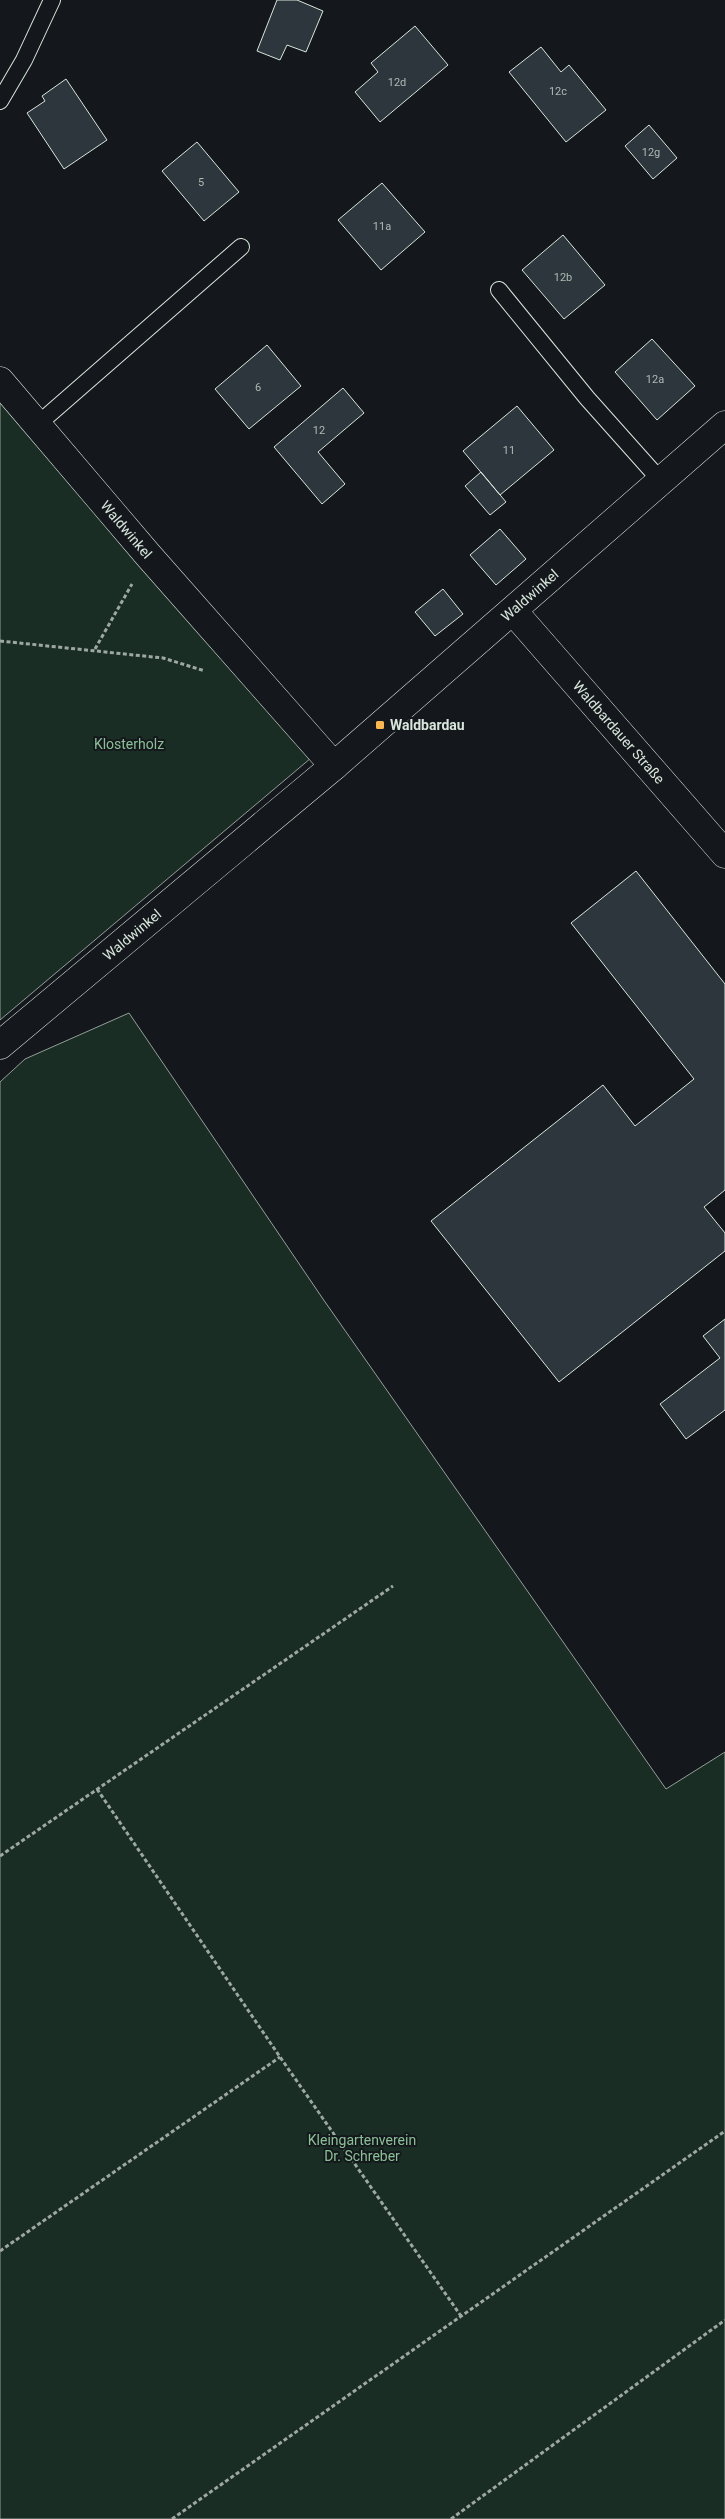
<svg xmlns="http://www.w3.org/2000/svg" width="725" height="2519" viewBox="0 0 725 2519" font-family="Roboto,sans-serif">
  <style>
    .green { fill: #1a2d24; stroke: #939e99 }
    .building { fill: #2c363c; stroke: #d8e6dc }
    .lines { fill: none; stroke-linecap: round; stroke-linejoin: round }
    .lane-casing { stroke: #d8e6dc; stroke-width: 18 }
    .street-casing { stroke: #d8e6dc; stroke-width: 29 }
    .path { stroke: #9da8a2; stroke-width: 3; stroke-dasharray: 4 2.5; stroke-linecap: butt }
    .lane { stroke: #14181c; stroke-width: 16 }
    .street { stroke: #14181c; stroke-width: 28 }
    .poi-dot { fill: #ffb74d; stroke: #14181c; stroke-width: 2 }
    .labels { text-anchor: middle; dominant-baseline: central; stroke-width: 4; stroke-linejoin: round; paint-order: stroke }
    .number-label { font-size: 11px; fill: #adbab4 }
    .street-label { font-size: 14px; fill: #d8e6dc; stroke: #14181c }
    .poi-label { font-size: 14px; font-weight: bold; fill: #d8e6dc; stroke: #14181c; text-anchor: start }
    .park-label { font-size: 14px; fill: #8ac095; stroke: #14181c }
  </style>
  <rect width="100%" height="100%" fill="#14181c"/>
  <path class="green" d="M 0,396 L 311,758 L 0,1020 Z
    M 129,1013 L 323,1299 L 666,1789 L 725,1752 L 725,2519 L 0,2519 L 0,1082 L 25,1059 Z"/>
  <path class="building" d="M 277,0 L 297,0 L 323,11 L 306,52 L 287,45 L 280,60 L 257,51 Z
    M 415,26 L 448,65 L 380,122 L 355,92 L 378,72 L 371,63 Z
    M 541,47 L 561,72 L 569,65 L 606,110 L 566,142 L 509,72 Z
    M 66,79 L 107,140 L 64,169 L 27,113 L 45,101 L 42,96 Z
    M 649,125 L 677,158 L 653,179 L 625,146 Z
    M 197,142 L 239,192 L 204,221 L 162,171 Z
    M 382,183 L 425,232 L 381,270 L 338,220 Z
    M 563,235 L 605,285 L 564,319 L 522,270 Z
    M 652,339 L 695,386 L 657,420 L 615,372 Z
    M 267,345 L 301,386 L 249,429 L 215,389 Z
    M 343,388 L 364,413 L 318,452 L 345,484 L 322,504 L 274,447 Z
    M 517,406 L 554,450 L 500,495 L 463,451 Z
    M 481,472 L 506,502 L 490,515 L 465,486 Z
    M 500,529 L 526,559 L 496,585 L 470,555 Z
    M 443,589 L 463,614 L 435,636 L 415,612 Z
    M 636,871 L 725,984 L 725,1190 L 704,1207 L 725,1233 L 725,1251 L 559,1382 L 431,1221 L 603,1085 L 635,1126 L 694,1079 L 571,923 Z
    M 725,1319 L 725,1410 L 686,1439 L 660,1404 L 720,1358 L 703,1336 Z"/>
  <g class="lines">
    <g class="lane-casing">
      <path id="lane" d="M 0,101 L 24,60 L 52,0
        M 499,290 L 587,398 L 661,481
        M 37,425 L 241,247"/>
    </g>
    <g class="street-casing">
      <g id="street">
        <path id="s1" d="M 0,381 L 148,555 L 334,766"/>
        <path id="s2" d="M 513,611 L 725,854"/>
        <path id="s3" d="M 0,1045 L 334,766 L 725,425"/>
      </g>
    </g>
    <path class="path" d="M 0,641 L 163,658 L 205,671
      M 95,649 L 132,584
      M 97,1789 L 280,2057 L 461,2316
      M 0,1856 L 393,1586
      M 0,2251 L 280,2057
      M 172,2519 L 725,2131
      M 451,2519 L 725,2320"/>
    <use href="#lane" class="lane"/>
    <use href="#street" class="street"/>
  </g>
  <rect class="poi-dot" x="375" y="720" width="10" height="10" rx="2.5"/>
  <g class="labels">
    <g class="number-label">
      <text x="397" y="82">12d</text>
      <text x="558" y="91">12c</text>
      <text x="651" y="152">12g</text>
      <text x="201" y="182">5</text>
      <text x="382" y="226">11a</text>
      <text x="563" y="277">12b</text>
      <text x="655" y="379">12a</text>
      <text x="258" y="387">6</text>
      <text x="319" y="430">12</text>
      <text x="509" y="450">11</text>
    </g>
    <g class="street-label">
      <text stroke="none"><textPath href="#s1" startOffset="195">Waldwinkel</textPath></text>
      <text stroke="none"><textPath href="#s3" startOffset="695">Waldwinkel</textPath></text>
      <text stroke="none"><textPath href="#s2" startOffset="161">Waldbardauer Straße</textPath></text>
      <text stroke="none"><textPath href="#s3" startOffset="172">Waldwinkel</textPath></text>
    </g>
    <g class="poi-label">
      <text x="390" y="725">Waldbardau</text>
    </g>
    <g class="park-label">
      <text x="129" y="744">Klosterholz</text>
      <text x="362" y="2140">Kleingartenverein<tspan x="362" dy="16">Dr. Schreber</tspan></text>
    </g>
  </g>
</svg>
